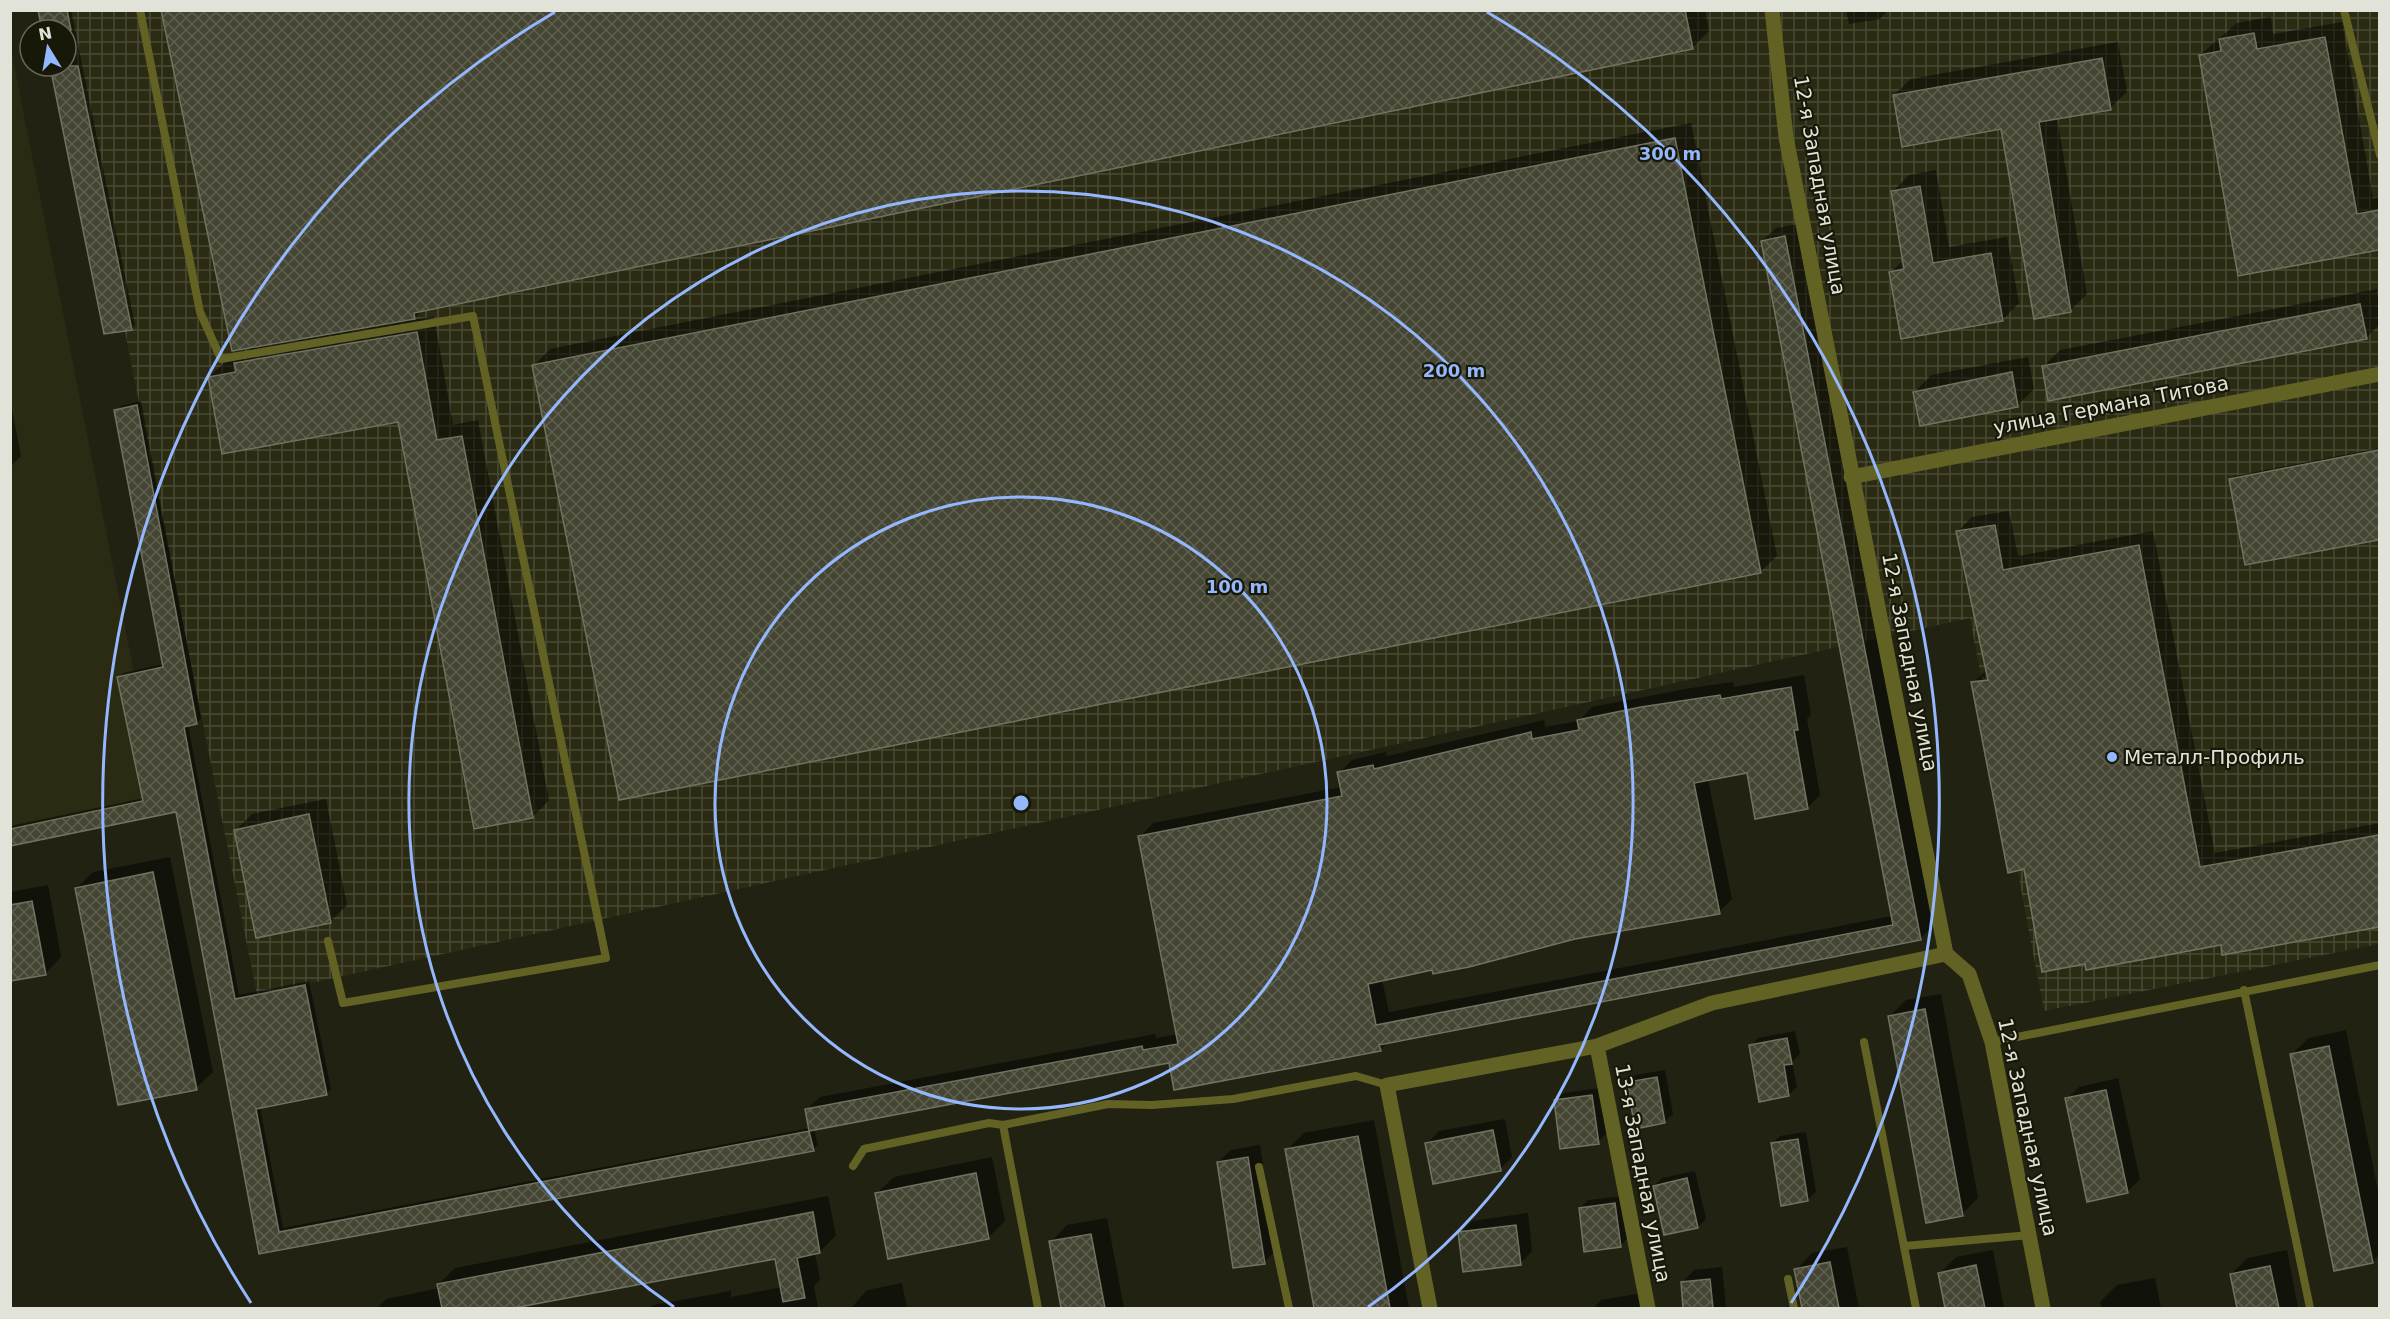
<svg xmlns="http://www.w3.org/2000/svg" width="2390" height="1319" viewBox="0 0 2390 1319" font-family="'DejaVu Sans',sans-serif">
  <style>
    .built { fill: #2b2b14 }
    .industrial { fill: url(#industrial-grid) }
    .shadow { fill: #0007 }
    .building { fill: url(#building-cross-hatch); stroke: #727260; stroke-width: 1.5 }
    .lines { fill: none; stroke-linecap: round; stroke-linejoin: round }
    .service { stroke: #626224; stroke-width: 8 }
    .minor { stroke: #626224; stroke-width: 15 }
    .ring { fill: none; stroke: #94b7fd; stroke-width: 3 }
    .poi-dot { fill: #94b7fd; stroke: #181808; stroke-width: 2 }
    .labels { text-anchor: middle; dominant-baseline: central; stroke-width: 4.5; stroke-linejoin: round; paint-order: stroke }
    .street-label { font-size: 20px; fill: #e2e3d8; stroke: #181808 }
    .poi-label { font-size: 20px; fill: #e2e3d8; stroke: #181808; text-anchor: start }
    .centre { fill: #94b7fd; stroke: #181808; stroke-width: 3 }
    .ring-label { font-size: 18px; text-anchor: middle; font-weight: bold; fill: #94b7fd; stroke: #181808; stroke-width: 4.5; stroke-linejoin: round; paint-order: stroke }
  </style>
  <defs>
    <pattern id="industrial-grid" width="8" height="8" patternUnits="userSpaceOnUse" patternTransform="scale(1.5)"><rect width="8" height="8" fill="#2b2b14"/><path d="M0 4h8M4 0v8" fill="none" stroke="#494a35"/></pattern>
    <pattern id="building-cross-hatch" width="8" height="8" patternUnits="userSpaceOnUse" patternTransform="scale(1.5)"><rect width="8" height="8" fill="#444533"/><path d="M0 0l8 8M0 8l8-8" fill="none" stroke="#5f6050"/></pattern>
  </defs>
  <rect width="100%" height="100%" fill="#212211"/>
  <path class="built" d="M 10,44 L 134,673 L 117,677 L 143,801 L 10,829 Z"/>
  <path class="industrial" d="M 61,11 L 2379,11 L 2379,944 L 2044,1011 L 1970,618 L 257,995 Z"/>
  <path class="shadow" d="M 40,10 L 71,10 L 135,325 L 131,329 L 51,66 L 66,66 L 66,30 L 44,30 Z
    M 163,10 L 1705,10 L 1709,31 L 1692,48 L 423,310 L 413,320 L 434,316 L 453,425 L 478,420 L 549,800 L 533,817 L 399,421 L 209,377 L 226,361 L 242,358 L 254,345 Z
    M 1846,10 L 1888,10 L 1880,19 L 1849,24 Z
    M 2271,17 L 2273,34 L 2342,22 L 2373,198 L 2380,197 L 2380,249 L 2239,274 L 2200,55 L 2237,23 Z
    M 2118,42 L 2127,92 L 2110,108 L 2057,118 L 2087,294 L 2070,311 L 2003,127 L 1894,95 L 1911,79 Z
    M 1691,123 L 1777,556 L 1760,572 L 534,366 L 550,349 Z
    M 1936,170 L 1949,247 L 2007,237 L 2019,303 L 2002,320 L 1891,272 L 1904,260 L 1892,192 L 1909,175 Z
    M 1798,224 L 1933,926 L 1920,939 L 1389,1041 L 1380,1050 L 1170,1061 L 814,1129 L 818,1145 L 813,1149 L 260,1252 L 177,810 L 10,845 L 10,826 L 144,798 L 119,677 L 123,673 L 164,664 L 116,410 L 121,406 L 141,401 L 201,718 L 197,723 L 188,725 L 239,995 L 309,981 L 331,1089 L 327,1094 L 260,1107 L 283,1228 L 810,1128 L 806,1110 L 820,1097 L 1155,1034 L 1156,1038 L 1178,1034 L 1140,837 L 1153,823 L 1342,787 L 1339,773 L 1352,760 L 1386,752 L 1387,756 L 1544,720 L 1545,727 L 1579,721 L 1592,707 L 1691,688 L 1733,682 L 1734,687 L 1804,675 L 1811,715 L 1807,719 L 1820,795 L 1807,808 L 1748,771 L 1708,779 L 1732,899 L 1719,912 L 1575,938 L 1382,979 L 1389,1012 L 1892,916 L 1762,241 L 1776,228 Z
    M 2377,289 L 2380,324 L 2366,338 L 2043,367 L 2060,350 Z
    M 2028,357 L 2034,389 L 2017,406 L 1915,392 L 1931,375 Z
    M 10,399 L 21,456 L 10,467 Z
    M 2380,448 L 2380,538 L 2247,564 L 2231,479 L 2234,476 Z
    M 2009,511 L 2018,556 L 2153,531 L 2215,853 L 2380,823 L 2380,926 L 2224,954 L 2222,943 L 2086,962 L 2025,867 L 1973,683 L 1987,669 L 1957,532 L 1972,517 Z
    M 326,799 L 347,905 L 331,921 L 236,830 L 252,814 Z
    M 170,857 L 213,1072 L 196,1088 L 77,888 L 93,872 Z
    M 48,885 L 61,957 L 45,974 L 10,980 L 10,892 Z
    M 1941,994 L 1978,1198 L 1962,1214 L 1890,1016 L 1906,1000 Z
    M 2346,1030 L 2380,1201 L 2380,1254 L 2372,1262 L 2292,1054 L 2309,1038 Z
    M 1795,1031 L 1800,1054 L 1792,1062 L 1797,1087 L 1789,1095 L 1750,1046 L 1758,1038 Z
    M 1665,1070 L 1673,1114 L 1665,1122 L 1628,1083 L 1636,1075 Z
    M 2118,1078 L 2140,1179 L 2127,1192 L 2067,1099 L 2079,1087 Z
    M 1600,1088 L 1606,1134 L 1598,1142 L 1555,1101 L 1563,1093 Z
    M 1505,1119 L 1512,1157 L 1500,1169 L 1427,1144 L 1439,1131 Z
    M 1374,1120 L 1409,1308 L 1316,1308 L 1287,1150 L 1304,1133 Z
    M 1806,1132 L 1816,1192 L 1807,1200 L 1772,1144 L 1780,1136 Z
    M 1260,1145 L 1276,1250 L 1264,1262 L 1218,1162 L 1231,1150 Z
    M 992,1157 L 1005,1221 L 988,1238 L 877,1193 L 894,1177 Z
    M 1695,1171 L 1706,1219 L 1698,1227 L 1654,1186 L 1662,1178 Z
    M 828,1196 L 836,1235 L 820,1252 L 815,1253 L 820,1280 L 814,1286 L 818,1308 L 649,1308 L 653,1305 L 731,1291 L 731,1297 L 782,1287 L 776,1257 L 506,1308 L 377,1308 L 386,1299 L 440,1288 L 439,1284 L 455,1268 Z
    M 1623,1196 L 1628,1238 L 1620,1246 L 1580,1208 L 1588,1200 Z
    M 1528,1213 L 1532,1251 L 1520,1264 L 1460,1233 L 1472,1221 Z
    M 1107,1218 L 1124,1308 L 1063,1308 L 1051,1242 L 1067,1225 Z
    M 1847,1247 L 1859,1308 L 1803,1308 L 1796,1270 L 1812,1253 Z
    M 1993,1250 L 2004,1308 L 1947,1308 L 1940,1273 L 1956,1257 Z
    M 2287,1250 L 2298,1308 L 2238,1308 L 2231,1274 L 2248,1258 Z
    M 1722,1267 L 1726,1308 L 1685,1308 L 1682,1283 L 1694,1270 Z
    M 2155,1278 L 2161,1308 L 2102,1308 L 2100,1302 L 2117,1285 Z
    M 902,1283 L 907,1308 L 851,1308 L 867,1290 Z
    M 1642,1293 L 1645,1308 L 1594,1308 L 1601,1300 Z"/>
  <path class="building" d="M 38,10 L 67,10 L 71,30 L 42,30 Z
    M 161,10 L 1685,10 L 1693,49 L 414,313 L 415,319 L 232,351 Z
    M 2254,33 L 2257,49 L 2325,37 L 2357,214 L 2379,210 L 2379,250 L 2238,276 L 2199,55 L 2221,51 L 2219,39 Z
    M 2102,58 L 2111,110 L 2039,122 L 2071,312 L 2034,319 L 2001,129 L 1902,147 L 1893,95 Z
    M 50,66 L 78,66 L 132,330 L 104,334 Z
    M 1675,138 L 1761,573 L 619,800 L 532,365 Z
    M 1920,186 L 1933,263 L 1991,253 L 2003,321 L 1901,339 L 1889,272 L 1904,269 L 1891,191 Z
    M 1785,236 L 1921,940 L 1379,1045 L 1381,1051 L 1174,1090 L 1169,1063 L 809,1131 L 805,1109 L 1142,1046 L 1143,1050 L 1178,1044 L 1138,836 L 1342,796 L 1337,772 L 1373,765 L 1374,769 L 1531,732 L 1532,739 L 1579,730 L 1577,720 L 1641,707 L 1720,695 L 1721,699 L 1791,687 L 1798,730 L 1794,730 L 1808,809 L 1755,819 L 1747,773 L 1694,783 L 1720,914 L 1575,939 L 1469,967 L 1433,974 L 1432,970 L 1368,984 L 1376,1025 L 1893,925 L 1761,241 Z
    M 2360,304 L 2367,339 L 2048,401 L 2042,366 Z
    M 417,332 L 437,440 L 462,436 L 533,818 L 474,829 L 398,422 L 222,454 L 208,377 L 236,372 L 234,363 Z
    M 2012,372 L 2018,407 L 1920,426 L 1913,392 Z
    M 137,405 L 197,724 L 184,727 L 235,999 L 305,985 L 327,1095 L 256,1109 L 279,1232 L 809,1131 L 814,1151 L 259,1254 L 176,812 L 10,846 L 10,829 L 143,801 L 117,677 L 163,667 L 114,410 Z
    M 2379,450 L 2379,540 L 2245,565 L 2229,479 Z
    M 1995,525 L 2003,570 L 2139,545 L 2200,867 L 2379,835 L 2379,927 L 2222,955 L 2221,945 L 2086,970 L 2085,964 L 2042,972 L 2024,869 L 2008,873 L 1971,682 L 1988,680 L 1956,531 Z
    M 309,814 L 331,923 L 256,938 L 234,830 Z
    M 153,872 L 197,1090 L 118,1105 L 75,888 Z
    M 32,901 L 46,975 L 10,981 L 10,905 Z
    M 1925,1009 L 1963,1216 L 1926,1223 L 1888,1016 Z
    M 1787,1038 L 1792,1064 L 1784,1065 L 1789,1096 L 1759,1102 L 1749,1045 Z
    M 2329,1046 L 2373,1263 L 2334,1271 L 2290,1054 Z
    M 1657,1077 L 1665,1123 L 1635,1129 L 1627,1082 Z
    M 2106,1090 L 2128,1193 L 2087,1202 L 2065,1098 Z
    M 1592,1095 L 1599,1144 L 1560,1149 L 1554,1100 Z
    M 1493,1130 L 1501,1171 L 1433,1184 L 1425,1143 Z
    M 1358,1136 L 1390,1308 L 1314,1308 L 1285,1149 Z
    M 1798,1139 L 1808,1201 L 1781,1206 L 1771,1143 Z
    M 1248,1157 L 1265,1264 L 1233,1268 L 1217,1162 Z
    M 976,1173 L 989,1239 L 888,1259 L 875,1193 Z
    M 1687,1178 L 1698,1228 L 1664,1235 L 1653,1186 Z
    M 1615,1203 L 1621,1247 L 1584,1252 L 1579,1208 Z
    M 813,1212 L 820,1253 L 797,1258 L 805,1298 L 783,1302 L 775,1259 L 514,1308 L 442,1308 L 437,1284 Z
    M 1516,1225 L 1521,1265 L 1463,1272 L 1458,1232 Z
    M 1091,1234 L 1105,1308 L 1061,1308 L 1049,1241 Z
    M 1830,1262 L 1839,1308 L 1802,1308 L 1794,1269 Z
    M 1976,1265 L 1985,1308 L 1945,1308 L 1938,1273 Z
    M 2270,1266 L 2279,1308 L 2237,1308 L 2230,1274 Z
    M 1710,1279 L 1713,1308 L 1683,1308 L 1681,1282 Z"/>
  <g class="lines">
    <path class="service" d="M 140,10 L 200,312 L 221,359 L 473,316 L 606,958 L 343,1003 L 328,941
      M 2344,10 L 2380,155
      M 2244,990 L 2310,1308
      M 1864,1042 L 1916,1308
      M 1992,1042 L 2380,965
      M 1003,1125 L 1108,1104 L 1152,1105 L 1233,1099 L 1356,1076 L 1387,1085
      M 853,1166 L 864,1149 L 989,1123 L 1003,1125 L 1038,1308
      M 1259,1167 L 1289,1308
      M 1904,1246 L 2030,1235
      M 1788,1279 L 1794,1308"/>
    <path class="minor" d="M 1772,10 L 1786,137 L 1946,954 L 1969,974 L 1992,1042 L 2043,1308
      M 1851,477 L 2380,374
      M 1597,1046 L 1648,1308
      M 1430,1308 L 1387,1085 L 1597,1046 L 1712,1003 L 1946,954"/>
  </g>
  <g class="ring">
    <circle cx="1021" cy="803" r="306"/>
    <path d="M674 1307A612 612 0 1 1 1368 1307"/>
    <path d="M251 1303A918 918 0 0 1 555 12M1487 12A918 918 0 0 1 1791 1303"/>
  </g>
  <circle class="poi-dot" cx="2112" cy="757" r="6"/>
  <g class="labels">
    <g class="street-label">
      <text transform="translate(1820 185) rotate(80)">12-я Западная улица</text>
      <text transform="translate(2111 405) rotate(-11)">улица Германа Титова</text>
      <text transform="translate(1910 662) rotate(79)">12-я Западная улица</text>
      <text transform="translate(2028 1127) rotate(78)">12-я Западная улица</text>
      <text transform="translate(1643 1173) rotate(79)">13-я Западная улица</text>
    </g>
    <g class="poi-label">
      <text x="2124" y="757">Металл-Профиль</text>
    </g>
  </g>
  <circle cx="1021" cy="803" r="9" class="centre"/>
  <g class="ring-label">
    <text x="1670" y="160">300 m</text>
    <text x="1454" y="377">200 m</text>
    <text x="1237" y="593">100 m</text>
  </g>
  <rect width="2390" height="1319" fill="none" stroke="#e2e3d8" stroke-width="24"/>
  <g transform="translate(48 48) rotate(349)"><circle r="28" fill="#181808" stroke="#69695b" stroke-width="1.5"/>
  <path d="M0-4.5L10 22L0 15L-10 22Z" fill="#94b7fd"/>
  <text y="-9" font-size="16" font-weight="bold" text-anchor="middle" fill="#e2e3d8">N</text>
  </g>
</svg>
